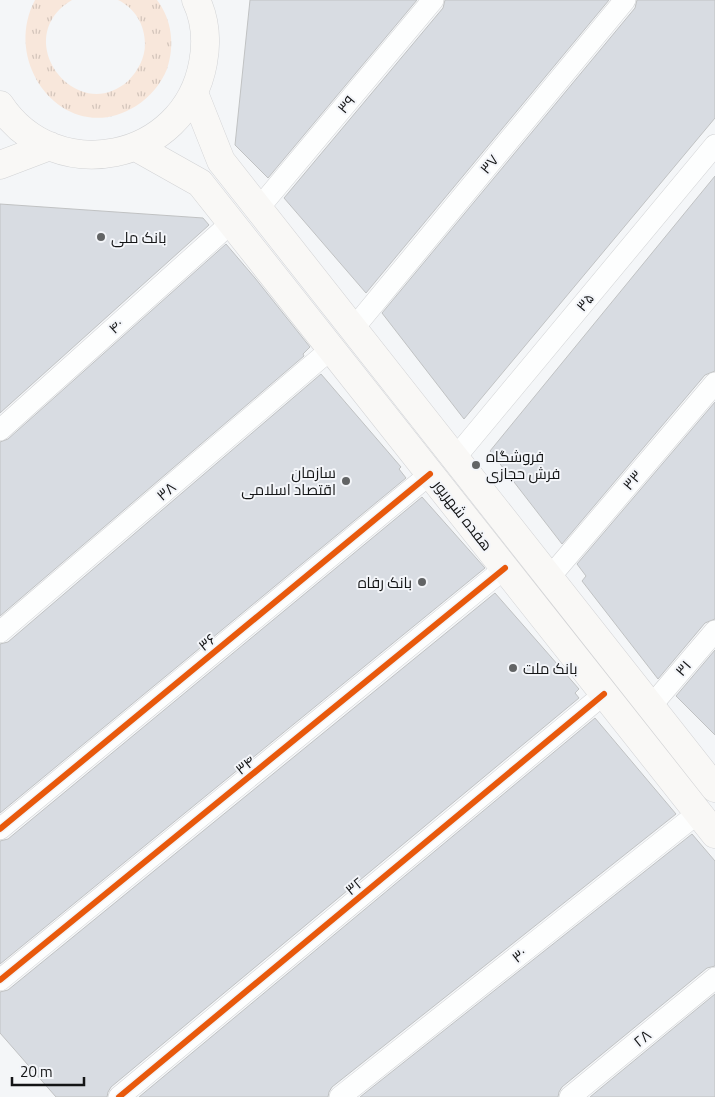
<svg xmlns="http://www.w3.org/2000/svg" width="715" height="1097" viewBox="0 0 715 1097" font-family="'Titillium Web',Cairo,sans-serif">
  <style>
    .grass { fill: url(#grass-tufts) }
    .building { fill: #d8dce2; stroke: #c0c2c3 }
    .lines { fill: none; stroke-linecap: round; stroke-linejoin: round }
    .street-casing { stroke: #d2d3d5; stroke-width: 22 }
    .secondary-casing { stroke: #d2d3d5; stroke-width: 29 }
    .street { stroke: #fdfefe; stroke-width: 21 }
    .secondary { stroke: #f9f8f6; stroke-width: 28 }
    .cycleway-casing { stroke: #f3f5f9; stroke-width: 9 }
    .cycleway { stroke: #e8590c; stroke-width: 6 }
    .poi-dot { fill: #626465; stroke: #f3f5f9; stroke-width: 2 }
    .labels { text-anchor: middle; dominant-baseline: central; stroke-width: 4; stroke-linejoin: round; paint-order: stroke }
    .street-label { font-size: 15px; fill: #141516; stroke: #f3f5f9 }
    .poi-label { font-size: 15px; fill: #141516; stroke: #f3f5f9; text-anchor: start }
  </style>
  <defs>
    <pattern id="grass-tufts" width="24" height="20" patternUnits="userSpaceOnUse" patternTransform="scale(1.25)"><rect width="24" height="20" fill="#f8e7db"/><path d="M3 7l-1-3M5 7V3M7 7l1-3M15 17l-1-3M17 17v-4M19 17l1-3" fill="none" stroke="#d4c5bb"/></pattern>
  </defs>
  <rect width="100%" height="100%" fill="#f4f6f8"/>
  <path class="grass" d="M 35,0 L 72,0 C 8,38 76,127 128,81 C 138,71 145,58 145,44 C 145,25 135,8 118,0 L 157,0 C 172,20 175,45 167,69 C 161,84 150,97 136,106 C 68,149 0,66 35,0 Z"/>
  <path class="building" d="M 250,0 L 417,0 L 268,178 L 235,145 Z
    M 445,0 L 609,0 L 366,293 L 284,198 L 443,8 Z
    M 637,0 L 715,0 L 715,118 L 464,419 L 382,313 L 635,8 Z
    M 715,176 L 715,371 L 705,375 L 562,544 L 490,451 Z
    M 0,204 L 203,218 L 209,225 L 0,413 Z
    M 226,244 L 255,278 L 310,347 L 303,354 L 304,356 L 0,616 L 0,442 L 8,439 Z
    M 321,374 L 401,467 L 399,469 L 406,478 L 0,813 L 0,644 L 8,642 Z
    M 715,402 L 715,619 L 705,623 L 658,679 L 582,581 L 586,576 L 577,564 Z
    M 422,497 L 485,568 L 0,964 L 0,841 L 8,839 Z
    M 495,593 L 579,689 L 575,693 L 579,698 L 111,1087 L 108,1092 L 107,1097 L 56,1097 L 0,1033 L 0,992 L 8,990 Z
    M 715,650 L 715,735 L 676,696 Z
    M 595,718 L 676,814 L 332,1087 L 329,1092 L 328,1097 L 139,1097 Z
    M 692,834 L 715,861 L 715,966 L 707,968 L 562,1087 L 559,1092 L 558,1097 L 360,1097 Z
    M 715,994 L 715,1097 L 590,1097 Z"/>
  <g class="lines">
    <g class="street-casing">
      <path id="street" d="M 258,209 L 433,0
        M 353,329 L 625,0
        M 0,430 L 232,222
        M 455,458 L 715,145
        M 549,578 L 715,383
        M 0,632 L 331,349
        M 651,706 L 715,631
        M 0,829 L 430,474
        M 0,980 L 505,568
        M 119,1097 L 604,694
        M 340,1097 L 698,813
        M 570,1097 L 715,978"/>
    </g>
    <g class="secondary-casing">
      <path id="secondary" d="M 194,93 L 221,161 L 715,788
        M 0,105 C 55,188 185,162 203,63 C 207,42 205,19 196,0
        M 136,147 L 200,183 L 715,834
        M 0,165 L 50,146"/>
    </g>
    <use href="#street" class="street"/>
    <use href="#secondary" class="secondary"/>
    <g class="cycleway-casing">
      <path id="cycleway" d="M 0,829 L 430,474
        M 0,980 L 505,568
        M 119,1097 L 604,694"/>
    </g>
    <use href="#cycleway" class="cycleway"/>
  </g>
  <g class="poi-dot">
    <circle cx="101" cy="237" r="5"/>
    <circle cx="476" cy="465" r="5"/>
    <circle cx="346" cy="481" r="5"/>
    <circle cx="422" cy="582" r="5"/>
    <circle cx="513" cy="668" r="5"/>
  </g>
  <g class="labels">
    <g class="street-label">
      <text transform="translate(346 104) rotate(-50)">۳۹</text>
      <text transform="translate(489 164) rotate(-50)">۳۷</text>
      <text transform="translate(585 302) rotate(-50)">۳۵</text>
      <text transform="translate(116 326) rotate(-42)">۴۰</text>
      <text transform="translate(632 480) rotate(-50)">۳۳</text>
      <text transform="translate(166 491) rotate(-41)">۳۸</text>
      <text transform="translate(463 515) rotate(52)">هفده شهریور</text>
      <text transform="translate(207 642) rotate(-39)">۳۶</text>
      <text transform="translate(683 668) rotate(-49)">۳۱</text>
      <text transform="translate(245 765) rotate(-39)">۳۴</text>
      <text transform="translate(354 886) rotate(-40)">۳۲</text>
      <text transform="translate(519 955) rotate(-38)">۳۰</text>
      <text transform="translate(642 1038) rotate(-39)">۲۸</text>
    </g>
    <g class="poi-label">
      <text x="111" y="237">بانک ملی</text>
      <text x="486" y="456">فروشگاه<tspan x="486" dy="17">فرش حجازی</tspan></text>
      <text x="336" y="472" text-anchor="end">سازمان<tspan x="336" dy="17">اقتصاد اسلامی</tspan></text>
      <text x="412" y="582" text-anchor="end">بانک رفاه</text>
      <text x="523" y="668">بانک ملت</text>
    </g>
  </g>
  <path d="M12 1077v8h72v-8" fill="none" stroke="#141516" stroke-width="2.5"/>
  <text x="20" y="1077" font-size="15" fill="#141516" stroke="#f3f5f9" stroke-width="4" paint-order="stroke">20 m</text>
</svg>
